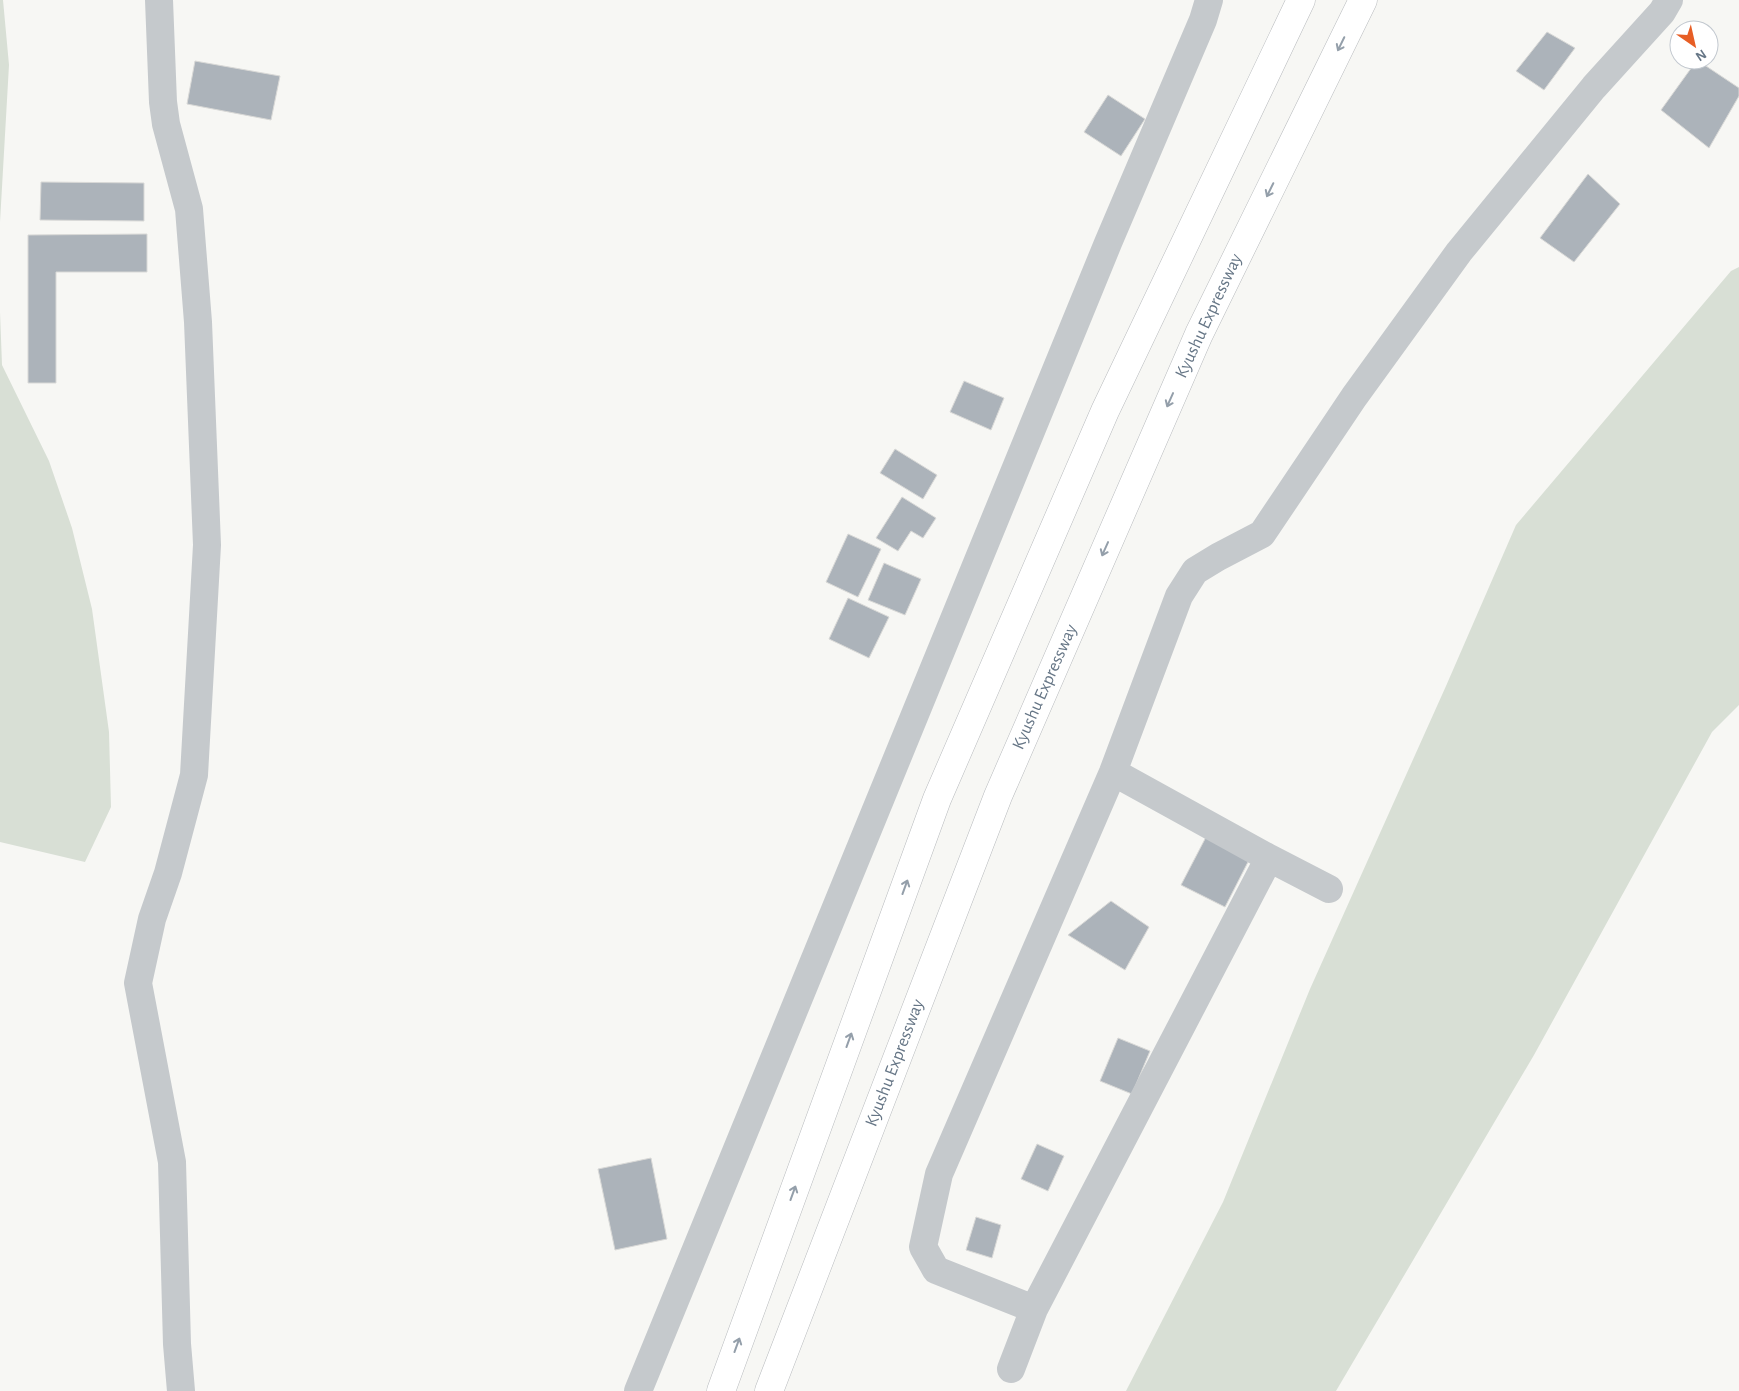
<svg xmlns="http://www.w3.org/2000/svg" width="1739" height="1391" viewBox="0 0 1739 1391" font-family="'Alegreya Sans',sans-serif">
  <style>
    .green { fill: #d8dfd5 }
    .building { fill: #acb3ba; stroke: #d9d9d7 }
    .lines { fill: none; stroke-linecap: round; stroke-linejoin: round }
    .motorway-casing { stroke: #b8bbbe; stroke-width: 29 }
    .minor { stroke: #c5c9cc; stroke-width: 28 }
    .motorway { stroke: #fff; stroke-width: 28 }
    .oneway { stroke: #949faa }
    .labels { text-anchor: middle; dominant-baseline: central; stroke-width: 5; stroke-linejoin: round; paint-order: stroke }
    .street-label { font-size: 18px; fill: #667686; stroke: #fff }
  </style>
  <rect width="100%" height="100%" fill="#f7f7f4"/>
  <path class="green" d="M 0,0 L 3,0 L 9,65 L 0,222 Z
    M 1739,267 L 1739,705 L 1712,732 L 1534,1055 L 1336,1391 L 1126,1391 L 1223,1202 L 1310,989 L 1446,686 L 1516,525 L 1731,271 Z
    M 0,312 L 2,365 L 49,461 L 72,528 L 92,609 L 109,732 L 111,807 L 85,862 L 0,842 Z"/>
  <path class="building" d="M 1547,32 L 1575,48 L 1544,90 L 1516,71 Z
    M 1697,60 L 1739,88 L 1739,96 L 1709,148 L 1661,110 Z
    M 195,61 L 280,76 L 271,120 L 187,104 Z
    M 1108,95 L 1145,119 L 1121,156 L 1084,132 Z
    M 1588,174 L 1620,204 L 1574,262 L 1540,238 Z
    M 41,182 L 144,183 L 144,221 L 40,220 Z
    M 147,234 L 147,272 L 56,272 L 56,383 L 28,383 L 28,235 Z
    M 964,381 L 1004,398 L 991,430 L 950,412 Z
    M 895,449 L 937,475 L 923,499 L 880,473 Z
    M 902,497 L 936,518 L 923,538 L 911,531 L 898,551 L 876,538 Z
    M 848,534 L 881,549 L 858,597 L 826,582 Z
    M 884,563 L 921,579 L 905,615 L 868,600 Z
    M 848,598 L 889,617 L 869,658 L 829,639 Z
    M 1206,837 L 1249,860 L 1225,907 L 1181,885 Z
    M 1111,901 L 1149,927 L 1125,970 L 1068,935 Z
    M 1118,1038 L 1150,1051 L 1132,1094 L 1100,1081 Z
    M 1037,1144 L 1064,1156 L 1048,1191 L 1021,1179 Z
    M 651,1158 L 667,1239 L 615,1250 L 598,1169 Z
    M 976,1217 L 1001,1225 L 992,1258 L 966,1250 Z"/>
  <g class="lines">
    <g class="motorway-casing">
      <path id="motorway" d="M 721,1391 L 937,799 L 1105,411 L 1301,0
        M 769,1391 L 998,796 L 1199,334 L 1363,0"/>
    </g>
    <path class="minor" d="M 159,0 L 163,102 L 166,124 L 189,209 L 198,322 L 207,545 L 194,775 L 168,873 L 152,919 L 138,983 L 172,1162 L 177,1344 L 181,1391
      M 1113,772 L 1269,858 L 1329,889
      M 1034,1309 L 936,1270 L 923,1247 L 939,1174 L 1113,772 L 1179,596 L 1195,571 L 1218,557 L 1262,534 L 1354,397 L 1459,252 L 1594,87 L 1662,12 L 1669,0
      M 1011,1369 L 1034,1309 L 1269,858
      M 638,1391 L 1108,243 L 1203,20 L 1209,0"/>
    <use href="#motorway" class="motorway"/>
  </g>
  <defs><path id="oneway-shaft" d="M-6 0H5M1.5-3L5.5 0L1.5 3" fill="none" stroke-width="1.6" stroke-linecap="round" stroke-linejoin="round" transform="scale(1.25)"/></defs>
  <g class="oneway">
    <use href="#oneway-shaft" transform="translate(1341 44) rotate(116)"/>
    <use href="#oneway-shaft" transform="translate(1270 190) rotate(116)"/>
    <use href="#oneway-shaft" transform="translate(1170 400) rotate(114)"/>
    <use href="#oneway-shaft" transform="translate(1105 549) rotate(114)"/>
    <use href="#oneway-shaft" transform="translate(905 887) rotate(-70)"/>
    <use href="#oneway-shaft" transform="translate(849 1040) rotate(-70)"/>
    <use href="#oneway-shaft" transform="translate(793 1193) rotate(-70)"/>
    <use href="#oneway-shaft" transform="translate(737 1345) rotate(-70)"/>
  </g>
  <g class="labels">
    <g class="street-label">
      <text transform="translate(1209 316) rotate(-65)">Kyushu Expressway</text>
      <text transform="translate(1045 687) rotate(-66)">Kyushu Expressway</text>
      <text transform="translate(895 1063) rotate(-69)">Kyushu Expressway</text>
    </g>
  </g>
  <g transform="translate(1694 45) rotate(146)"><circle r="24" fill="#ffffff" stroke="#c2c8cf"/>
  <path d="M0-4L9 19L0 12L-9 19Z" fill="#e75e25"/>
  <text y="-8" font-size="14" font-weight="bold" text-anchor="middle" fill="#667686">N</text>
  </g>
</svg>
